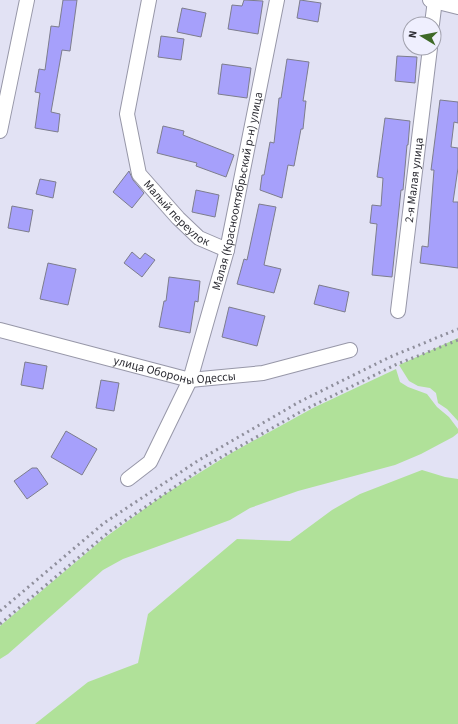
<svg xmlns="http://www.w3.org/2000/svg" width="458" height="724" viewBox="0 0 458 724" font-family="'Source Sans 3',sans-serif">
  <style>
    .green { fill: #b0e199 }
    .building { fill: #a6a0fb; stroke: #7d7d8d }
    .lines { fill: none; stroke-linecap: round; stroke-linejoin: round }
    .minor-casing { stroke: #9797a8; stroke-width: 16 }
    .minor { stroke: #fff; stroke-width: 14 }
    .rail { stroke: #8f8f9c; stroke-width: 3; stroke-dasharray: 2 4; stroke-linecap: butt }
    .labels { text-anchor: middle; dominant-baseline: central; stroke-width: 3.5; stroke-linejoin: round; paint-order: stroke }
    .street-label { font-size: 12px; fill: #2c2c33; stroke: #efeffe }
  </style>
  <rect width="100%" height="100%" fill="#e2e2f4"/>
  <path class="green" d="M 458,338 L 458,421 L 447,409 L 438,403 L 436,393 L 430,388 L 418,386 L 409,381 L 399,365 Z
    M 396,369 L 400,382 L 408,387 L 427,394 L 437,407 L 449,417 L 458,429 L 458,433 L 453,437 L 421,454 L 395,465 L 298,491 L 250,508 L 230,520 L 203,530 L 123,559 L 103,570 L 8,654 L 0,659 L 0,626 L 103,539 L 162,496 L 233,452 L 313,408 Z
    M 422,470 L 445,477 L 458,479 L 458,724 L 35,724 L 88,682 L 138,663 L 148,614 L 237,539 L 290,541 L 332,510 L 360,494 Z"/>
  <path class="building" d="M 63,0 L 77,0 L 70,51 L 62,50 L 51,112 L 60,114 L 58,132 L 35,128 L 40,93 L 35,92 L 39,69 L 45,70 L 51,26 L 59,27 Z
    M 244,0 L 263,1 L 258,34 L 228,29 L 232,5 L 242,6 Z
    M 300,0 L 321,3 L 318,22 L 297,18 Z
    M 182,8 L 206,13 L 201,37 L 177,32 Z
    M 161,36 L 184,39 L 181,60 L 158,57 Z
    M 397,56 L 417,57 L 415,83 L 395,81 Z
    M 287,59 L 309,62 L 303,101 L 306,101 L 303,129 L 301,129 L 294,166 L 288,165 L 282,198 L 260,190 L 262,175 L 264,175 L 270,142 L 274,143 L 279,98 L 281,98 Z
    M 222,64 L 251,68 L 247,98 L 218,94 Z
    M 440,100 L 458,102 L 458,123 L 454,122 L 451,147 L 458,148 L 458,168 L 453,202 L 458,202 L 458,268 L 420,263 L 422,246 L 428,247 L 434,170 L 431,170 Z
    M 385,118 L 410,121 L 408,145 L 407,145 L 403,190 L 401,190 L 392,277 L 372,275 L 377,224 L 370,223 L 372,205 L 381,206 L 383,178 L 377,177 Z
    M 163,126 L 184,131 L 183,135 L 234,155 L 226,177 L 196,166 L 197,163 L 157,153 Z
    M 129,171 L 133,180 L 144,193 L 132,208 L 113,192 Z
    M 40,179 L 56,182 L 53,198 L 36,194 Z
    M 196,190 L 219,195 L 215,217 L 192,212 Z
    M 259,204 L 276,207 L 264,265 L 281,269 L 274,293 L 237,284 L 244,259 L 247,260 Z
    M 12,206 L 33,210 L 29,232 L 8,228 Z
    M 132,252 L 140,259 L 145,253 L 155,260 L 142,277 L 124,263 Z
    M 48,263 L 76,269 L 68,305 L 40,299 Z
    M 169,277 L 200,281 L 198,302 L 195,301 L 190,333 L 159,327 L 164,301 L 166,301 Z
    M 319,285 L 349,292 L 345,312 L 314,304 Z
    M 229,307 L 265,316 L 257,346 L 222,337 Z
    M 25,362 L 47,366 L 43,389 L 21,385 Z
    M 101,380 L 119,383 L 114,411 L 96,408 Z
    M 66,431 L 97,449 L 82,475 L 51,457 Z
    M 32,468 L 37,468 L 48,484 L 27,499 L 14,481 Z"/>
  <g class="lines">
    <g class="minor-casing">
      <g id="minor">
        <path id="s1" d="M 149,0 L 127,114 L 139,174 L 178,218 L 199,238 L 227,250"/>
        <path d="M 430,0 L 458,7"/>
        <path d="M 432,24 L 435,0"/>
        <path d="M 0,131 L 27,0"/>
        <path id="s2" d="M 398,311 L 430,48"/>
        <path id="s3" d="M 0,330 L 190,380 L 263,373 L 350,350"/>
        <path id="s4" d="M 128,479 L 150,462 L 190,380 L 227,250 L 277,0"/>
      </g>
    </g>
    <use href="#minor" class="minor"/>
    <path class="rail" d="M 0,611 L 104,523 L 199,460 L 299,402 L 390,357 L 458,329
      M 0,624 L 110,531 L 204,467 L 302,411 L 395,365 L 458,340"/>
  </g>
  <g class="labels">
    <g class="street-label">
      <text stroke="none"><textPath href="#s2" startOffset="132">2-я Малая улица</textPath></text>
      <text stroke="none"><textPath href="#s4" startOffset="314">Малая (Краснооктябрьский р-н) улица</textPath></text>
      <text stroke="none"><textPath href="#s1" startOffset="232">Малый переулок</textPath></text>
      <text stroke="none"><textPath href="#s3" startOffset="180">улица Обороны Одессы</textPath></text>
    </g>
  </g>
  <g transform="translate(422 36) rotate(280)"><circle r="19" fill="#efeffe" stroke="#a1a1ad"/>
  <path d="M0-3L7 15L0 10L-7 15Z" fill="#3e6927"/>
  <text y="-6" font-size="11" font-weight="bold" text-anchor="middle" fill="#2c2c33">N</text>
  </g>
</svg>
